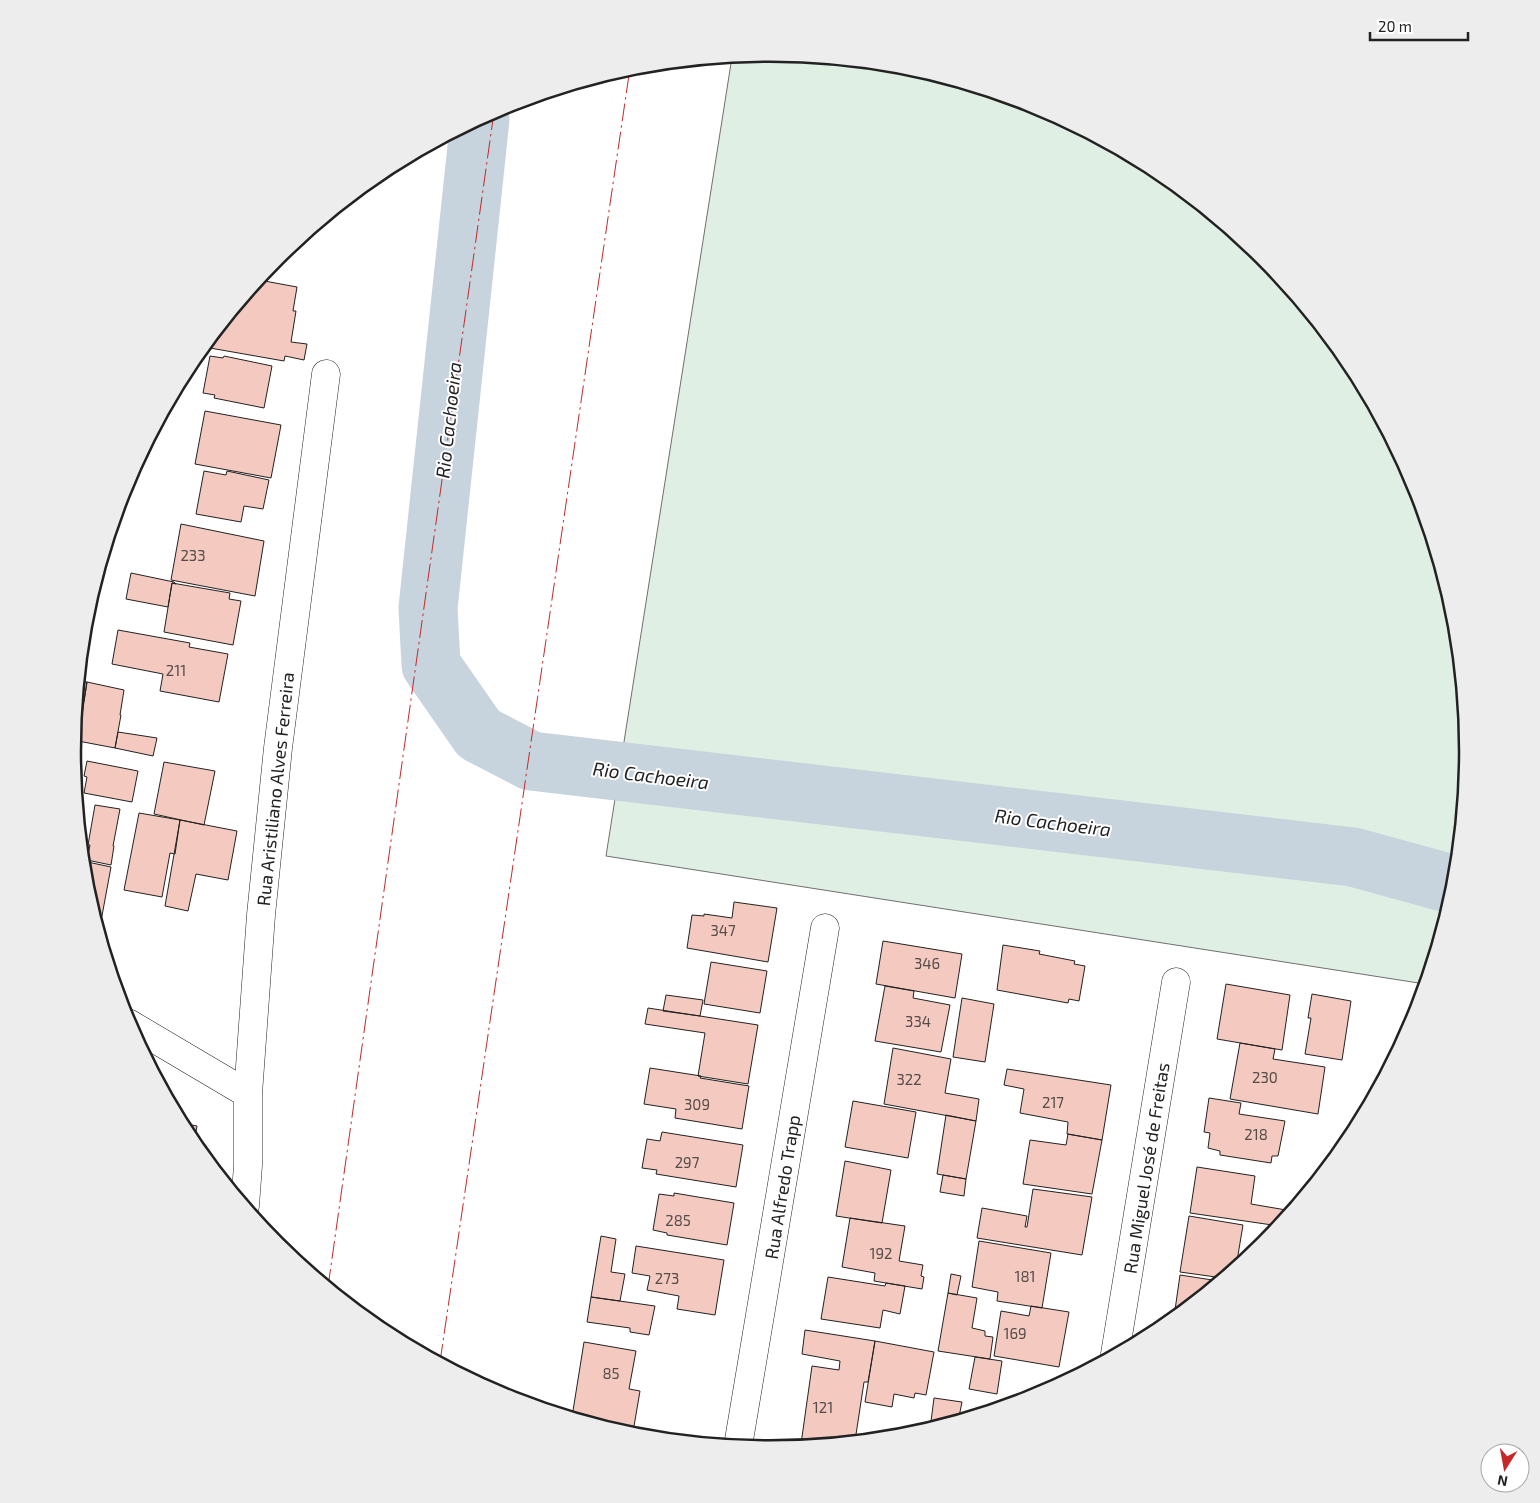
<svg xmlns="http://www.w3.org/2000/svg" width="1540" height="1503" viewBox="0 0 1540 1503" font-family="'Exo 2',sans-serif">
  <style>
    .green { fill: #e0efe3; stroke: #6f6f6f }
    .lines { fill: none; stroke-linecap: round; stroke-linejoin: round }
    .river { stroke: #c7d3dd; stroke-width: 59 }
    .building { fill: #f3c9c0; stroke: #222 }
    .street-casing { stroke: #222; stroke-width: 29 }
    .street { stroke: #fff; stroke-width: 28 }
    .power { stroke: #c62828; stroke-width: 1; stroke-dasharray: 18 4 2.5 4; stroke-linecap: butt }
    .labels { text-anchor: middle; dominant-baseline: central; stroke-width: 4; stroke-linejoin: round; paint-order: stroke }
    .number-label { font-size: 15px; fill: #564c4a }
    .street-label { font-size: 18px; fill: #222; stroke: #fff }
    .water-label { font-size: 19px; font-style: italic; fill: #222; stroke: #fff }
    .rim { fill: none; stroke: #222; stroke-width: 2.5 }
  </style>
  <rect width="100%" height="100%" fill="#fff"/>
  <path class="green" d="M 770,54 L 906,67 L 1037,107 L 1158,172 L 1264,258 L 1350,364 L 1415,485 L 1454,616 L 1468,752 L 1454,888 L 1425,984 L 606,856 L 732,57 Z"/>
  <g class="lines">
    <path class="river" d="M 480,119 L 428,608 L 431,665 L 479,734 L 531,761 L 1353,857 L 1455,885"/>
  </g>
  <path class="building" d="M 259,280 L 297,287 L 293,311 L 296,311 L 291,342 L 307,344 L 304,360 L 285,356 L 284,361 L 210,348 L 212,336 Z
    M 210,356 L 223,358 L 224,356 L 272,366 L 264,408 L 214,398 L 215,395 L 203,393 Z
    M 205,411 L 281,425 L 271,478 L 195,464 Z
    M 204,471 L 226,475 L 227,471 L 269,480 L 263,509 L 244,506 L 241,522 L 196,514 Z
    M 181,524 L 264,541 L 255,596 L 171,580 Z
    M 100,568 L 102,568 L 92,625 L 85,623 L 86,615 Z
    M 131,573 L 174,582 L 176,584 L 172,583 L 168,607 L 126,599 Z
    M 172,583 L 230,593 L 229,599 L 241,601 L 233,645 L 164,632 Z
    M 118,630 L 190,643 L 189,647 L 228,654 L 219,702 L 160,691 L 163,674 L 112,664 Z
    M 79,681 L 87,682 L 84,701 L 77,700 Z
    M 87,682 L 124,690 L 120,715 L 121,715 L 115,748 L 78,741 Z
    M 118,732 L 157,738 L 153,756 L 115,748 Z
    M 87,761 L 138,771 L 132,802 L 84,793 L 87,777 L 84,776 Z
    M 164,762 L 215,771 L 204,825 L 154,814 Z
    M 95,805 L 120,809 L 113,846 L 114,846 L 111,865 L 87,860 L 90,845 L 88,845 Z
    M 139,813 L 180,820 L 175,854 L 170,853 L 162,897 L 124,890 Z
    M 180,820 L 237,831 L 228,880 L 196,874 L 188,911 L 165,906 Z
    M 83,861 L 111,867 L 99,932 L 86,887 Z
    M 734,902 L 777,908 L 768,962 L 687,948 L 692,915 L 704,916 L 704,914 L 732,918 Z
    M 883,941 L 962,954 L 955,998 L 876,984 Z
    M 1003,945 L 1040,951 L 1039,954 L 1075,961 L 1074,964 L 1085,966 L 1079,1001 L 1069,999 L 1068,1003 L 997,990 Z
    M 711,962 L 767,971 L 760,1013 L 704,1004 Z
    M 1226,984 L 1290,995 L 1282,1050 L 1217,1039 Z
    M 885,986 L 914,991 L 913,998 L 950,1005 L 941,1052 L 875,1041 Z
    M 1312,994 L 1351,1001 L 1342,1060 L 1305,1054 L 1311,1018 L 1308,1018 Z
    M 666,995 L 703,1000 L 700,1016 L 663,1011 Z
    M 962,998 L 994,1004 L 985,1062 L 953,1057 Z
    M 648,1008 L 758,1025 L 748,1084 L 698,1076 L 705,1033 L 645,1024 Z
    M 1240,1043 L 1275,1049 L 1273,1059 L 1325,1067 L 1318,1114 L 1230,1099 Z
    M 893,1048 L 951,1059 L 945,1093 L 979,1099 L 976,1121 L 884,1104 Z
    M 650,1068 L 701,1076 L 700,1078 L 749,1086 L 742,1129 L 675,1118 L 676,1109 L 644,1104 Z
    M 1007,1069 L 1111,1085 L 1102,1140 L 1067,1134 L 1068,1122 L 1020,1113 L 1024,1089 L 1004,1085 Z
    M 1209,1098 L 1241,1103 L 1239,1114 L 1285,1121 L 1278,1156 L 1272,1156 L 1271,1163 L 1220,1155 L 1220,1151 L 1208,1148 L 1210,1133 L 1204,1132 Z
    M 853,1101 L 916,1112 L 908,1158 L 845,1147 Z
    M 946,1115 L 976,1121 L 966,1179 L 937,1174 Z
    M 181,1123 L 197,1126 L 194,1145 L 190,1139 Z
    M 662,1132 L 743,1145 L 736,1187 L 656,1174 L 657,1170 L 642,1168 L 647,1139 L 660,1141 Z
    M 1068,1134 L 1102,1140 L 1092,1194 L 1023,1184 L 1030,1140 L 1066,1145 Z
    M 845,1161 L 891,1170 L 882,1223 L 836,1216 Z
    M 1197,1167 L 1255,1176 L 1251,1204 L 1292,1211 L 1279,1226 L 1190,1213 Z
    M 943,1175 L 966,1179 L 964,1196 L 940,1192 Z
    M 1033,1189 L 1092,1197 L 1082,1255 L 977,1238 L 982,1208 L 1027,1216 L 1025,1227 L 1027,1227 Z
    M 674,1193 L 734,1203 L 727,1245 L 667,1235 L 667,1233 L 653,1230 L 659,1194 L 674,1196 Z
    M 1189,1216 L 1243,1225 L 1236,1267 L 1228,1266 L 1226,1275 L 1223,1278 L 1180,1272 Z
    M 850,1218 L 905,1226 L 899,1261 L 923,1265 L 921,1276 L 924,1277 L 922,1289 L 874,1281 L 875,1273 L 842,1267 Z
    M 601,1236 L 616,1239 L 611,1272 L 625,1274 L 620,1301 L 591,1297 Z
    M 979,1241 L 1051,1253 L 1042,1308 L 997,1301 L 998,1292 L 972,1287 Z
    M 636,1246 L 724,1260 L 715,1315 L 677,1309 L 679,1296 L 647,1290 L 650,1276 L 632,1273 Z
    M 951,1274 L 961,1276 L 957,1295 L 948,1293 Z
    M 1180,1275 L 1219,1281 L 1175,1317 L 1174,1317 Z
    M 828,1277 L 885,1286 L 886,1283 L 905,1286 L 900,1314 L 883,1310 L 880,1328 L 821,1319 Z
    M 948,1293 L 977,1298 L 972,1328 L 985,1331 L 985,1336 L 993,1337 L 990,1359 L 938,1351 Z
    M 591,1297 L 655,1306 L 649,1335 L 630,1332 L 630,1328 L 587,1322 Z
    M 1031,1306 L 1069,1312 L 1059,1367 L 994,1356 L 1001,1311 L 1029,1316 Z
    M 805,1330 L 875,1341 L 868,1382 L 864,1382 L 855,1441 L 810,1445 L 801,1444 L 812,1366 L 839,1370 L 840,1361 L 802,1354 Z
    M 875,1341 L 934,1352 L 926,1395 L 915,1393 L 914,1398 L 894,1394 L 892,1407 L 865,1402 Z
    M 584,1342 L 636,1351 L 629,1389 L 640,1391 L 633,1432 L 609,1428 L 572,1417 Z
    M 975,1357 L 1002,1361 L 997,1394 L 969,1389 Z
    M 934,1398 L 962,1402 L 959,1417 L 966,1418 L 930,1429 Z"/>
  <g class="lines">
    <g class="street-casing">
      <path id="street" d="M 128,1023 L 248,1094
        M 245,1206 L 248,1165 L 248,1094 L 261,915 L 278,748 L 326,374
        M 1115,1354 L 1176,982
        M 738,1446 L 825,928"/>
    </g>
    <use href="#street" class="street"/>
    <path class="power" d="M 328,1287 L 494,112
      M 440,1362 L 630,68"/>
  </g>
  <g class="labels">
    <g class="number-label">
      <text x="193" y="555">233</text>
      <text x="176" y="670">211</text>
      <text x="723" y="930">347</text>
      <text x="927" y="963">346</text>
      <text x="918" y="1021">334</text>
      <text x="1265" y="1077">230</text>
      <text x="909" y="1079">322</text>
      <text x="1053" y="1102">217</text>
      <text x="697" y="1104">309</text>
      <text x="1256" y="1134">218</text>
      <text x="687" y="1162">297</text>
      <text x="678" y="1220">285</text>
      <text x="881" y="1253">192</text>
      <text x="1025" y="1276">181</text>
      <text x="667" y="1278">273</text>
      <text x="1015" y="1333">169</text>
      <text x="611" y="1373">85</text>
      <text x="823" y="1407">121</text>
    </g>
    <g class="street-label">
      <text transform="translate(275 789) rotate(-84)">Rua Aristiliano Alves Ferreira</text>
      <text transform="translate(1146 1168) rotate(-81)">Rua Miguel José de Freitas</text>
      <text transform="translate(782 1187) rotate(-81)">Rua Alfredo Trapp</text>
    </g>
    <g class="water-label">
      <text transform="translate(448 420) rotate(-84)">Rio Cachoeira</text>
      <text transform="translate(651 775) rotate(7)">Rio Cachoeira</text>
      <text transform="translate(1053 822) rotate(7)">Rio Cachoeira</text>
    </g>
  </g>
  <path d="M0 0H1540V1503H0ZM81 751a689 689 0 1 1 1378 0a689 689 0 1 1-1378 0Z" fill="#ededed" fill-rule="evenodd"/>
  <path class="rim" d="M81 751a689 689 0 1 1 1378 0a689 689 0 1 1-1378 0Z"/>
  <g transform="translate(1505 1468) rotate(191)"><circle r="24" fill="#ffffff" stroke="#a7a7a7"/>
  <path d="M0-4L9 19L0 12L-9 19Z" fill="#c62828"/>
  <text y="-8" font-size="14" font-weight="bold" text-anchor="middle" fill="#222222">N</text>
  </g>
  <path d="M1370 32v8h98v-8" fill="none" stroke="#222222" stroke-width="2.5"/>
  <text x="1378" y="32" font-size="15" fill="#222222" stroke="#ffffff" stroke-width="4" paint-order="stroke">20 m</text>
</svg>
